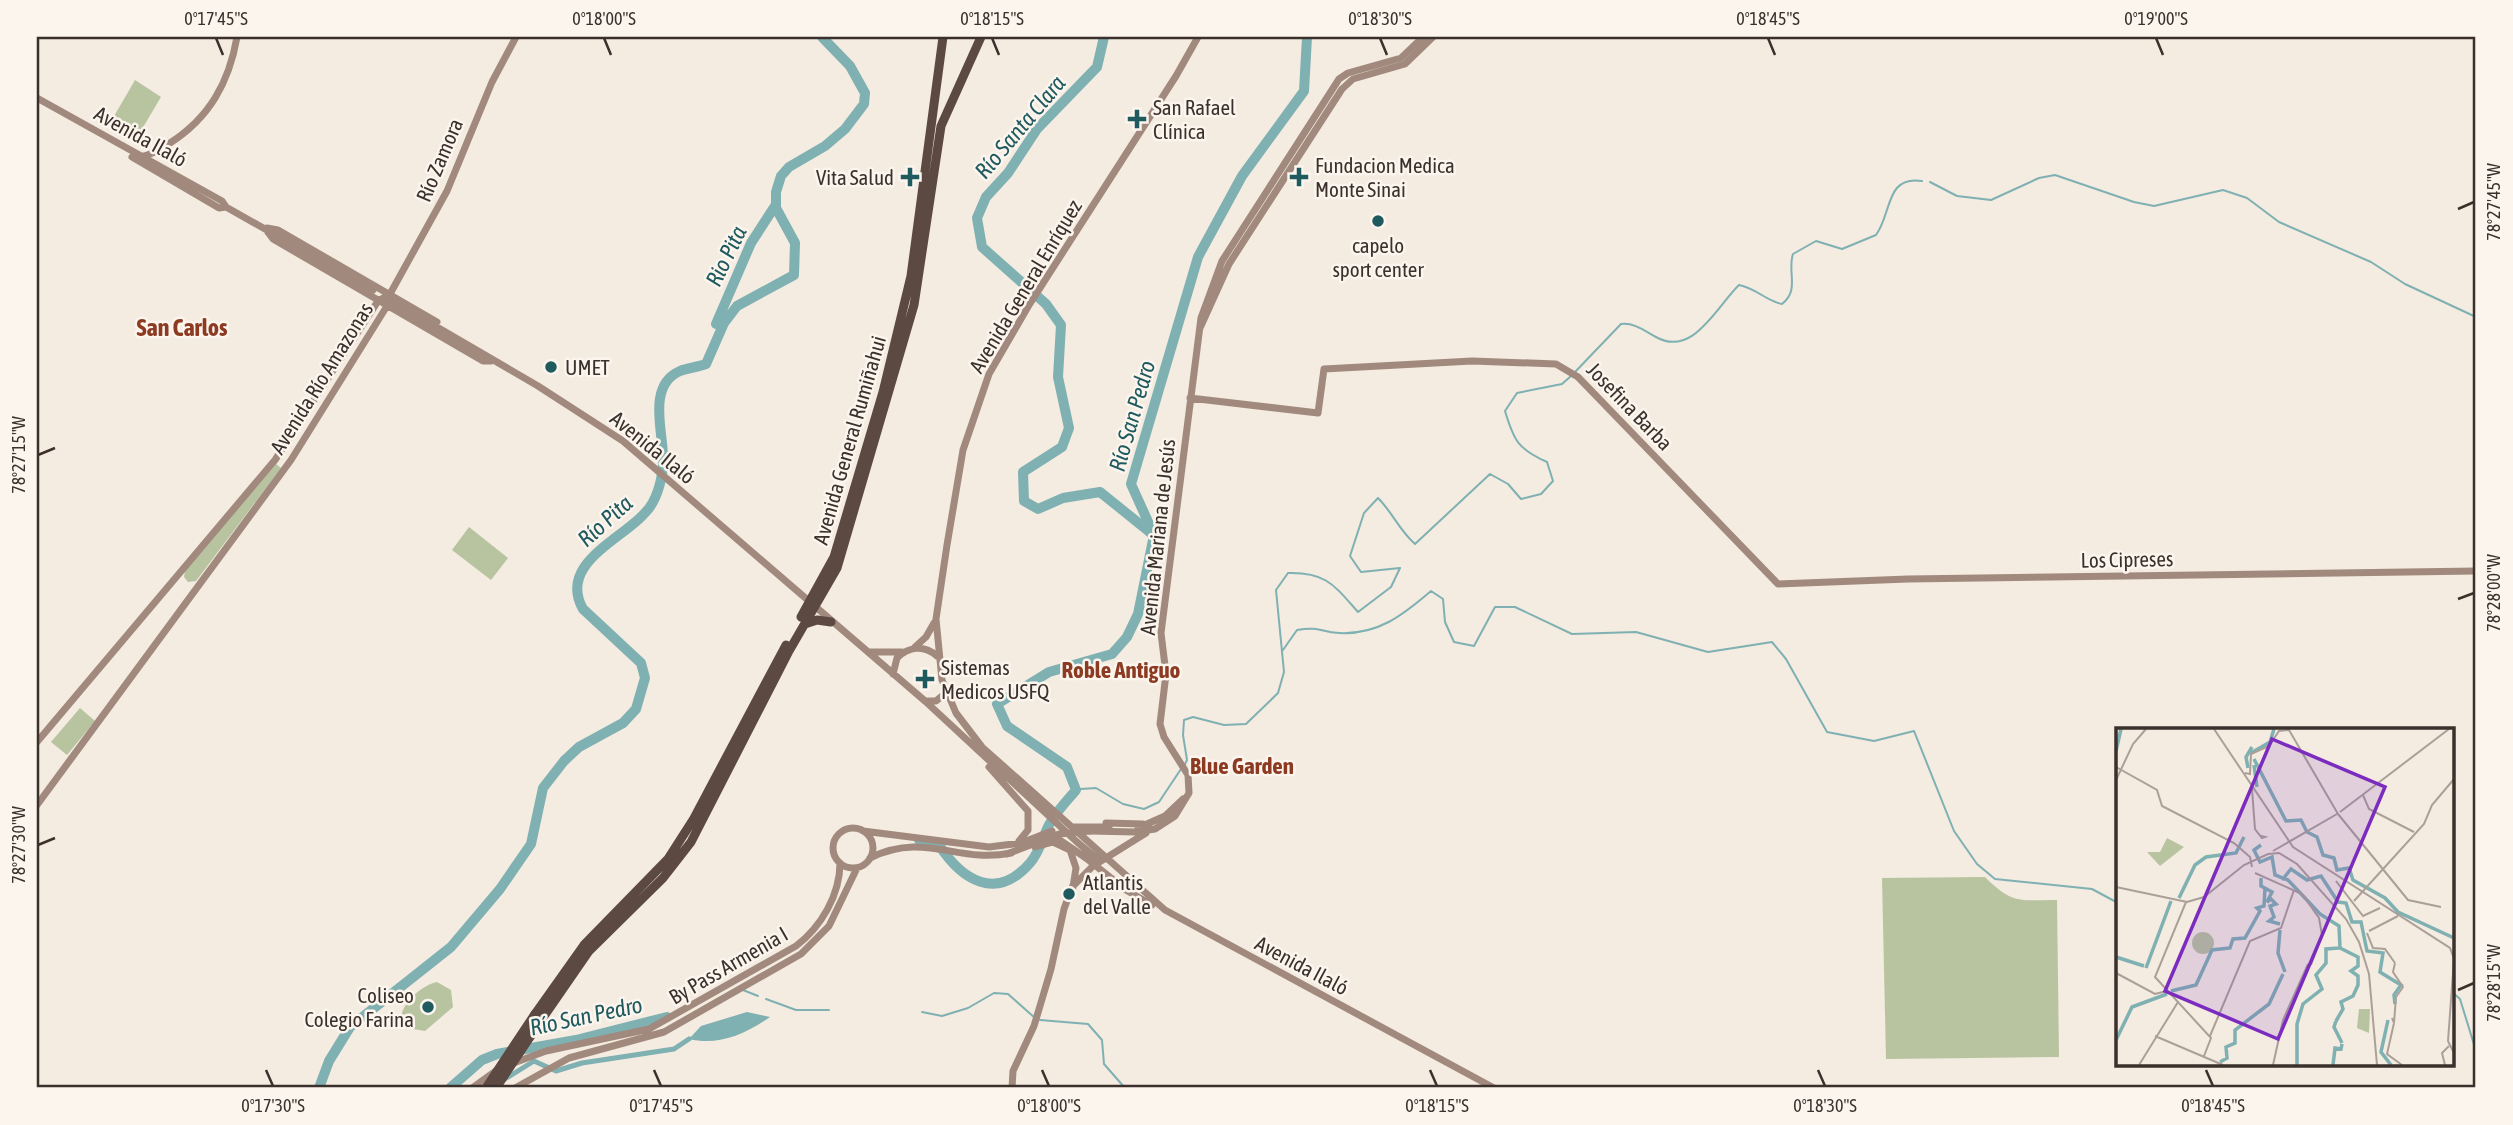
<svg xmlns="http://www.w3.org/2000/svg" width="2513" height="1125" viewBox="0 0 2513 1125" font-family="'Asap Condensed',sans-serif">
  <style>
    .green { fill: #b8c4a0 }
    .water { fill: #7fb0b2 }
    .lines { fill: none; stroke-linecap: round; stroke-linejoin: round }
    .stream { stroke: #7fb0b2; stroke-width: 2 }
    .canal { stroke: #7fb0b2; stroke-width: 5 }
    .river { stroke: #7fb0b2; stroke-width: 10 }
    .secondary { stroke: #a18a7d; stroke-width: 7 }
    .highway { stroke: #5c4a42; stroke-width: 9 }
    .secondary-bridge { stroke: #a18a7d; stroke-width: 7 }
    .highway-bridge { stroke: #5c4a42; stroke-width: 9 }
    .ticks { fill: none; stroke: #3b302b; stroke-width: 2.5 }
    .poi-dot { fill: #1f5a5e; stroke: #fbf5ee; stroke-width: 2.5 }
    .labels { text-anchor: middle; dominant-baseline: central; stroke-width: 5; stroke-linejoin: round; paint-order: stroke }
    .poi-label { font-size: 21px; fill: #3b302b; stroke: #fbf5ee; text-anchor: start }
    .street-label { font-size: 21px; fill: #3b302b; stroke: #fbf5ee }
    .water-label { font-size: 23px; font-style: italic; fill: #1f5a5e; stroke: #fbf5ee }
    .neighbourhood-label { font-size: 23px; font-weight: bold; fill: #8c3b22; stroke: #fbf5ee }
    .quarter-label { font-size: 24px; font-weight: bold; fill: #8c3b22; stroke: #fbf5ee }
    .inset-river { fill: none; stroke: #7fb0b2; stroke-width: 3.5 }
    .inset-road { fill: none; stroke: #aaa098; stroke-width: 2 }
    .view { fill: #7b2cbf; fill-opacity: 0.15; stroke: #7b2cbf; stroke-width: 3.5 }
    .inset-edge { fill: none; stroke: #3b302b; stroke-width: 3.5 }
    .neatline { fill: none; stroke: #3b302b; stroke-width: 2.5 }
    .ticks-label { font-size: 18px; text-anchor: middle; fill: #3b302b }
  </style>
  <rect width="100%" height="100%" fill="#f4ebe1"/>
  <path class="green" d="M 135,80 L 161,97 L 139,134 L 113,118 Z
    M 276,464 L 281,468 L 196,581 L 188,582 L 184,577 L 185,571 Z
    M 469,527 L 508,558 L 491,580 L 452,550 Z
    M 80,708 L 95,721 L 67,755 L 51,742 Z
    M 1985,877 C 2013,905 2020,900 2057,900 L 2059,1057 L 1886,1059 L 1882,878 Z
    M 437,982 L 451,990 L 453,1007 L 425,1031 L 407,1028 L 401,1017 C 403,1002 422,985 437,982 Z"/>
  <path class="water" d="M 747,1012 L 770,1017 C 745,1034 719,1046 689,1039 L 701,1026 Z"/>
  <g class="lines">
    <path class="stream" d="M 1930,182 L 1957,196 L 1991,200 L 2039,178 L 2055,175 L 2134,202 L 2154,206 L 2223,190 L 2247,198 L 2279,222 L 2371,262 L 2405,284 L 2476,317
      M 1575,372 L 1621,324 C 1633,322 1645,331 1656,337 C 1693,358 1717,306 1739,285 C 1756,288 1766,301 1782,304 C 1800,290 1787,272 1793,254 L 1816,241 L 1842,249 L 1876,235 C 1892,214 1885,175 1922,181
      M 1283,650 L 1297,630 C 1320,626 1320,632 1339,633 C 1378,635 1403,615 1431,591 L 1443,599 L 1445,622 L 1454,642 L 1474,646 L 1495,607 L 1515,607 L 1572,634 L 1636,632 L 1708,652 L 1772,642 L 1786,659 L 1827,732 L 1874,741 L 1914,731 L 1954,831 L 1977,864 L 1995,879 L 2092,889 L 2118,903
      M 1185,764 L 1187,760 L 1183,735 L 1184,720 L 1193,717 L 1224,725 L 1246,724 L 1278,693 L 1284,672 L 1276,590 L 1288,573 C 1326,572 1334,585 1358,612 L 1391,587 L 1400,568 L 1361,572 L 1350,556 L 1364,513 L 1378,498 C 1393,513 1399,530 1415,544 L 1490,474 L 1508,484 L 1521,499 L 1541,494 L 1553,481 L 1547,462 C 1518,449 1514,441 1505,411 L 1517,393 L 1562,384 L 1571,376
      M 1081,789 L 1096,788 L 1123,804 L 1144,809 L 1159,802 L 1181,769
      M 743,990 L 758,996
      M 2452,992 L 2460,999 L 2476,1051
      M 766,999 L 796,1010 L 829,1010
      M 922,1012 L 942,1016 L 968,1008 L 994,993 L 1008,994 L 1035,1018
      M 1040,1020 L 1088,1024 L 1102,1040 L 1104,1064 L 1125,1088"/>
    <path class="canal" d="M 505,1079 L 534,1061 L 556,1071 L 582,1063 L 674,1049 L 689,1039"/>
    <path class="river" d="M 1104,37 L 1097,67 L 1037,129 L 1008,173 L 986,197 L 977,218 L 982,247 L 1046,304 L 1061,325 L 1058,377 L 1069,428 L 1062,447 L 1023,472 L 1024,501 L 1038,509 L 1063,498 L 1100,492 L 1151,533
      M 716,324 L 751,243 L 775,206
      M 919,840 L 939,845 C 962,880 996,902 1030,863 C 1039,853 1042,840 1047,829 C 1053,815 1066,802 1076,790 L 1067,767 L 1007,726 L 997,704 L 1049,672 L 1112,654 L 1127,637 L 1138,614 L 1154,535 L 1131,484 L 1198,257 L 1242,176 L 1304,91 L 1307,37
      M 319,1088 L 329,1061 L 350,1027 L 451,947 L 500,889 L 531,844 L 543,788 L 564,761 L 579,747 L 623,723 L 636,709 L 645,678 L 641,663 L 583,609 C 555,559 635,536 653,502 C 660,489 664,470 663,455 C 662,428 648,385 680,371 C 688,368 698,367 706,364 L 724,323 L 737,306 L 794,275 L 795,243 L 776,208 L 776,192 L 781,176 L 789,167 L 825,146 L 845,129 L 864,104 L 865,93 L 850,66 L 822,37
      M 450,1088 L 482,1060 L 497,1054 L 576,1040 L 667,1017"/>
    <path class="secondary" d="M 1198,37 L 1176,76 L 1029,305 L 989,374 L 963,450 L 947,545 L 936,619 L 942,680 L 956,713 L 982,747 L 1165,910 L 1494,1088
      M 37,98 L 222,201 L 226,207 L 373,290
      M 132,157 L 219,208 L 226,207
      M 140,157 C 152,155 160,149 170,143 C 209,118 229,83 237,37
      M 267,228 L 278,230 L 437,322
      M 267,231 L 273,239 L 483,361 L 491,361
      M 394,302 L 538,386 L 623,441 L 925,701 L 1077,842 L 1095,857 L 1104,859
      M 1200,328 L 1229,264 L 1342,89 L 1353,79 L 1405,64 L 1433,37
      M 1190,398 L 1318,413 L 1324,369 L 1472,361 L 1556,364 L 1578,377 L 1778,584 L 1908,579 L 2476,571
      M 915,647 L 926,637 L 934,623
      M 869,652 L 902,652
      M 893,674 L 897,658 C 909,646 924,645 937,656
      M 925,701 L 936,701 L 947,692
      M 37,742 L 275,460 L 378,301 L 390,294
      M 989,767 L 1028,811 L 1028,830 L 1019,841
      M 37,805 L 291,460 L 387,306 L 390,294 L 447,191 L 492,82 L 516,37
      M 1106,823 L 1143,824
      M 1073,827 L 1109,827
      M 1138,828 L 1165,816 L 1183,799
      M833 848a20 20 0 1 1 40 0a20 20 0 1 1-40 0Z
      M 863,831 L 989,847 L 1021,843 L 1052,831
      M 1090,831 L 1135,832 L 1155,829 L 1175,816 L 1189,793 L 1188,775 L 1164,737 L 1160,724 L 1166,674 L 1161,633 L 1201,318 L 1222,261 L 1339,79 L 1348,73 L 1401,58 L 1423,37
      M 1058,839 L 1086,858
      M 1035,847 L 1053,842 L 1070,850 L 1076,868 L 1073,887
      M 870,858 C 926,831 957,864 1011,853
      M 511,1064 L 546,1051 L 649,1029 L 796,946 C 821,927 840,895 840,863
      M 472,1088 L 497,1070
      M 515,1088 L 569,1058 L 664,1032 L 801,954 L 829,926 L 857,868
      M 1012,1088 L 1013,1071 L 1034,1026 L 1051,969 L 1064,909 L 1072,887 L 1093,866 L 1146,833"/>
    <path class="highway" d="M 801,617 L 834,557 L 883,392 L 911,276 L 943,37
      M 805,624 L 817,620 L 831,622
      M 535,1014 L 584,945 L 668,859 L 693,820 L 786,645
      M 542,1019 L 589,951 L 663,878 L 691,842 L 789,651 L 837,568 L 914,305 L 941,126 L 981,37"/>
    <path class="secondary-bridge" d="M 1007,854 L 1059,834 L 1090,831
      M 1086,858 L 1126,890 L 1152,905"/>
    <path class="highway-bridge" d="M 486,1088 L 535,1014
      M 496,1088 L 542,1019"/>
  </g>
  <path class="ticks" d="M 216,38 L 223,55M 604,38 L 611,55M 992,38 L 999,55M 1380,38 L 1387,55M 1768,38 L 1775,55M 2156,38 L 2163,55M 2458,209 L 2474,202M 38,455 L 55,448M 2458,599 L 2474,593M 38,845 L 55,838M 2458,990 L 2474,983M 266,1070 L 273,1086M 654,1070 L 661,1086M 1042,1070 L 1049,1086M 1430,1070 L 1437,1086M 1818,1070 L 1825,1086M 2206,1070 L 2213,1086"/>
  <g class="poi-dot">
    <path d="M1133.5 108.5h7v7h7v7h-7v7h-7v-7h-7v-7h7z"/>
    <path d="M906.5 166.5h7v7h7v7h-7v7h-7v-7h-7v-7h7z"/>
    <path d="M1295.5 166.5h7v7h7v7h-7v7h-7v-7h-7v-7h7z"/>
    <circle cx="1378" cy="221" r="7"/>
    <circle cx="551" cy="367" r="7"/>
    <path d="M921.5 668.5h7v7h7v7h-7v7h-7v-7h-7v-7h7z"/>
    <circle cx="1069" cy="894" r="7"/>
    <circle cx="428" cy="1007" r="7"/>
  </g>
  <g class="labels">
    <g class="poi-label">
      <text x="1153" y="107">San Rafael<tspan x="1153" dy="24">Clínica</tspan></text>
      <text x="1315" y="165">Fundacion Medica<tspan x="1315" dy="24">Monte Sinai</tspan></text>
      <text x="894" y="177" text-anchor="end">Vita Salud</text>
      <text x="1378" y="245" text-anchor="middle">capelo<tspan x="1378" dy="24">sport center</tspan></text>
      <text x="565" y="367">UMET</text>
      <text x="941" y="667">Sistemas<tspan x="941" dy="24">Medicos USFQ</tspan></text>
      <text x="1083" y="882">Atlantis<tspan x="1083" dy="24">del Valle</tspan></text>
      <text x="414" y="995" text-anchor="end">Coliseo<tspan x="414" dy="24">Colegio Farina</tspan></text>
    </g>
    <g class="street-label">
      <text transform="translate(141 136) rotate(29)">Avenida Ilaló</text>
      <text transform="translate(439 160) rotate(-67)">Río Zamora</text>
      <text transform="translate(1025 286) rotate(-59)">Avenida General Enríquez</text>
      <text transform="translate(321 378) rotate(-58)">Avenida Río Amazonas</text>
      <text transform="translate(1630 406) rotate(46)">Josefina Barba</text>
      <text transform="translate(849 440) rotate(-74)">Avenida General Rumiñahui</text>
      <text transform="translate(653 447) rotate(39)">Avenida Ilaló</text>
      <text transform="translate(1157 537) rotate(-84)">Avenida Mariana de Jesús</text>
      <text transform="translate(2127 559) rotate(-1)">Los Cipreses</text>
      <text transform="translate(728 965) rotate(-30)">By Pass Armenia I</text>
      <text transform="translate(1302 965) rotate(28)">Avenida Ilaló</text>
    </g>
    <g class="water-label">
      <text transform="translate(1020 127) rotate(-50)">Río Santa Clara</text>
      <text transform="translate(726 256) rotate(-64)">Rio Pita</text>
      <text transform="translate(1132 416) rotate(-74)">Río San Pedro</text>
      <text transform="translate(605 521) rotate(-42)">Río Pita</text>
      <text transform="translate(586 1016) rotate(-12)">Río San Pedro</text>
    </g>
    <g class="neighbourhood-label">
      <text x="1121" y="670">Roble Antiguo</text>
      <text x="1242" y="766">Blue Garden</text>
    </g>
    <g class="quarter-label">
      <text x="182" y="327">San Carlos</text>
    </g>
  </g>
  <g transform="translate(2116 728)">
    <rect width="338" height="338" fill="#f4ebe1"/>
    <path d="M 51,110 L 68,119 L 44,138 L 31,124 L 44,124 ZM76 215a11 11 0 1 1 22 0a11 11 0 1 1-22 0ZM 243,281 L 254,281 L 253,305 L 241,300 Z" fill="#b8c4a0"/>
    <path class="inset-river" d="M 0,23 L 5,1M 135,25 L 154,14 L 158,1M 138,31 L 170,93 L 185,92 L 191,104 L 201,109 L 207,127 L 218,130 L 221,142 L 233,140 L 237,152 L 269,170 L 282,184 L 338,210M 138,37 L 141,59M 132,40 L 130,29 L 136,19M 145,117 L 138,122 L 144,134 L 156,129 L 159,147 L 172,152 L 204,186 L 223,198 L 224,220 L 210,221 L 210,235 L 200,247 L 206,261 L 187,276 L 181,296 L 181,337M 145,150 L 145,158 L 156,164 L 151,174 L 155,171 L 160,176 L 154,178 L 158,189 L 153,193 L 164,196M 166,152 L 175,141 L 191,152 L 205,148 L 222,174 L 230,175 L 236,194 L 245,194 L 251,223 L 267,225 L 264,244 L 285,257 L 278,267 L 279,276M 63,170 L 79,137 L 90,129 L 120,125 L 128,109M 164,202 L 162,225 L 169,244M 0,229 L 28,238M 30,240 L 55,173M 55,263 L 80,257 L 96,222 L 114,220 L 117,211 L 129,210 L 144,183 L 141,180 L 148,178 L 149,160M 272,292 L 265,324 L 275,337M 220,293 L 218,299 L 226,315M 220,293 L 227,281 L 225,274 L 237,268 L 242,257 L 242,248 L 235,243 L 242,238 L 242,229 L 224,220M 0,312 L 16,279 L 51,266M 104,334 L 111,330 L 110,319 L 119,315 L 119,302 L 153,276 L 167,246M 217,337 L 219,320 L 225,321 L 226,316"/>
    <path class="inset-road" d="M 98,1 L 177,119 L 334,220 L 338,231 L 332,313 L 338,325M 0,39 L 41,62 L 46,78 L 118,115 L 134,129 L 136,139M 129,45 L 134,46 L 135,26 L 153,18 L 163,3 L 173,2 L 222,86M 0,52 L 17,16 L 30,1M 136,61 L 139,101 L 146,110 L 149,109 L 145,108M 247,67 L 253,81 L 298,104M 224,84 L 333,1M 222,86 L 292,172 L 325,179M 157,123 L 221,86M 139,145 L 186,166 L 203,190 L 206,207 L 195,237M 220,153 L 247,188 L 264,180M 0,159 L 71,174 L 88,169 L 128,137 L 152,126 L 163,125 L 181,136 L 230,191 L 243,214 L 253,246 L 261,337M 238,173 L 308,96 L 316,77 L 338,51M 70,174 L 39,249 L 95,310 L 88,328M 253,203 L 282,188M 251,205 L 257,220 L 269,221 L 279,235M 0,245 L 39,266 L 51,263M 276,290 L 278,295 L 280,269 L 287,259 L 277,244 L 279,235M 278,295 L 271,326 L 286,337M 39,308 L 107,337M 94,308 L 134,213 L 165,200 L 178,162M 23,337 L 62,274M 157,337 L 167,292 L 192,236M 329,337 L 326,325 L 333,318"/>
    <path class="view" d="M 156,11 L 269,59 L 162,311 L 49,263 Z"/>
    <rect width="338" height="338" class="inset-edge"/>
  </g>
  <rect width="2513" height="1125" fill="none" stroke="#fbf5ee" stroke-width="77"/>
  <rect x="38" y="38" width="2436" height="1048" class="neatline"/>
  <g class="ticks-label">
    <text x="216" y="25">0°17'45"S</text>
    <text x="604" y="25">0°18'00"S</text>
    <text x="992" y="25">0°18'15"S</text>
    <text x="1380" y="25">0°18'30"S</text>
    <text x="1768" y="25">0°18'45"S</text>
    <text x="2156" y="25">0°19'00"S</text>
    <text transform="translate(2494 202) rotate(-90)" y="6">78°27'45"W</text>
    <text transform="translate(19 455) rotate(-90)" y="6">78°27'15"W</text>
    <text transform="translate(2494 593) rotate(-90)" y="6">78°28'00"W</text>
    <text transform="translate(19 845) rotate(-90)" y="6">78°27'30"W</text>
    <text transform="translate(2494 983) rotate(-90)" y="6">78°28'15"W</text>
    <text x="273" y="1112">0°17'30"S</text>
    <text x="661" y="1112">0°17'45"S</text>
    <text x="1049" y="1112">0°18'00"S</text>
    <text x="1437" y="1112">0°18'15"S</text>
    <text x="1825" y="1112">0°18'30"S</text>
    <text x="2213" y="1112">0°18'45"S</text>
  </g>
</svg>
